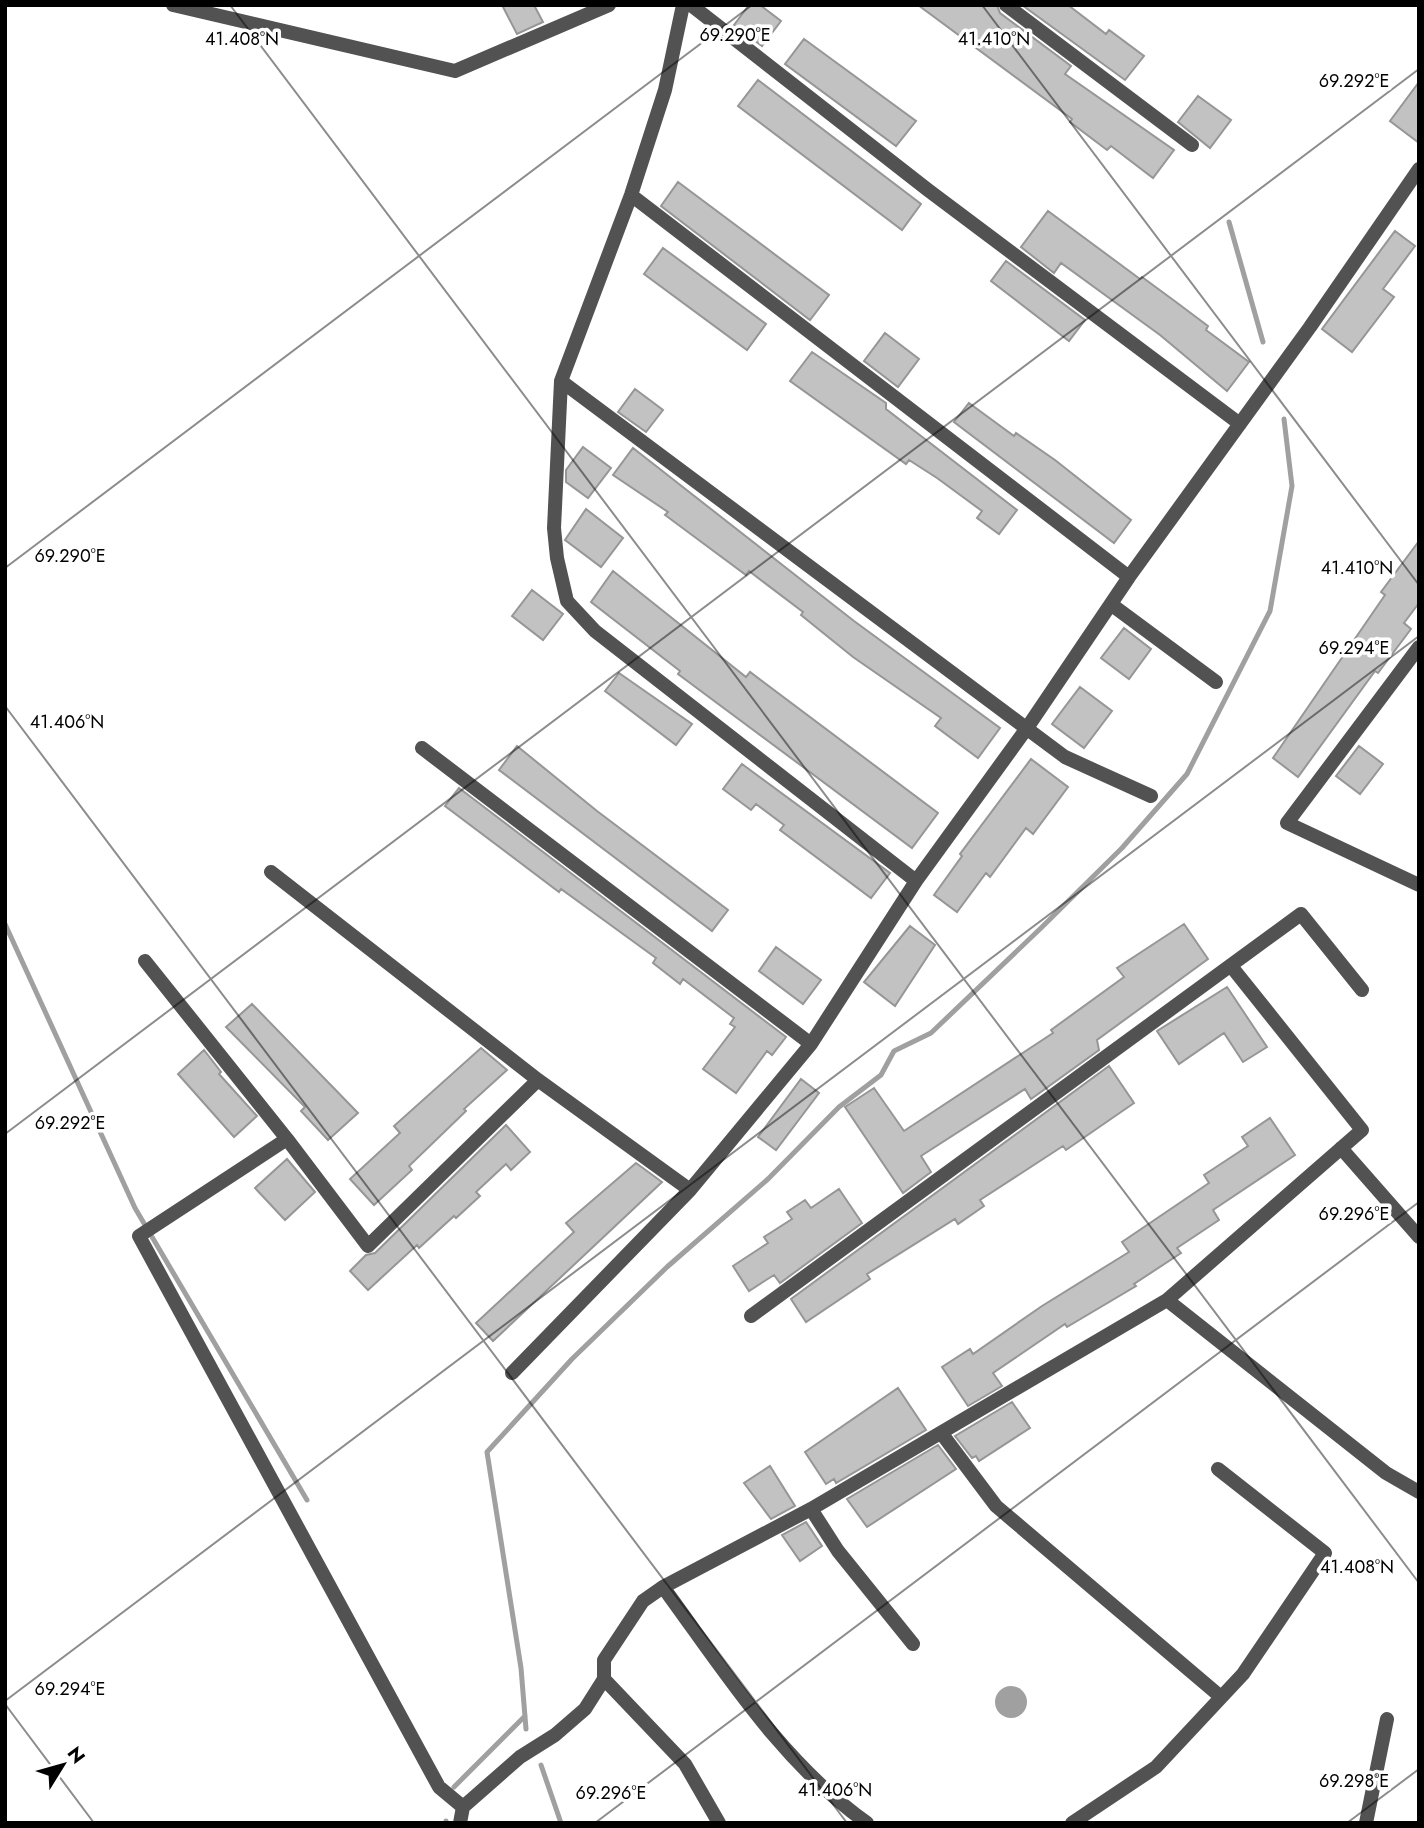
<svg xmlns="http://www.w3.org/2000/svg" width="1424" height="1828" viewBox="0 0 1424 1828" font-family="Jost,sans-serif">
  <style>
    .water { fill: #a0a0a0 }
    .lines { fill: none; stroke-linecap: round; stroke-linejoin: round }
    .stream { stroke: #a0a0a0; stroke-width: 5 }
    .building { fill: #c2c2c2; stroke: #969696; stroke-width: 2 }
    .street { stroke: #525252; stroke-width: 14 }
    .ticks { fill: none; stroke: #000; stroke-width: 2; stroke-opacity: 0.45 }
    .ticks-label { font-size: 18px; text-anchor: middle; fill: #000; stroke: #fff; stroke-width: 7; stroke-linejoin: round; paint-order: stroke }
  </style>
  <rect width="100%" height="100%" fill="#fff"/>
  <path class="water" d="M995 1702a16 16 0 1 1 32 0a16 16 0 1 1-32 0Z"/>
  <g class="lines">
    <path class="stream" d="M 1229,222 L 1263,342
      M 5,924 L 135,1208 L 307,1500
      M 526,1729 L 521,1668 L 487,1452 L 572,1359 L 667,1267 L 768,1179 L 839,1107 L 881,1075 L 894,1051 L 931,1033 L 1041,928 L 1122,848 L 1187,774 L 1270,611 L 1292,486 L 1284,419
      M 541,1765 L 561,1823
      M 454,1787 L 525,1716
      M 446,1823 L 446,1821"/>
  </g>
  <path class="building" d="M 502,5 L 534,5 L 543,22 L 517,34 Z
    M 749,5 L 760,5 L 781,21 L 762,46 L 734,25 Z
    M 918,5 L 997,5 L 1000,13 L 1071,66 L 1065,74 L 1174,150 L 1153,178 L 1111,146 L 1107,150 L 1070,122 L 1072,119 Z
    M 1022,5 L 1068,5 L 1106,34 L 1109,30 L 1144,56 L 1125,80 Z
    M 804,39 L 916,121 L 896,146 L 785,64 Z
    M 758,80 L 921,204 L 902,230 L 738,106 Z
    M 1419,82 L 1419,143 L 1390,121 Z
    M 1198,96 L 1231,120 L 1210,148 L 1178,122 Z
    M 678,182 L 829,295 L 810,320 L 661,206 Z
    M 1048,211 L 1140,279 L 1142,277 L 1176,302 L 1208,326 L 1206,330 L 1249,362 L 1227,391 L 1160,335 L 1061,263 L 1054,273 L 1021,247 Z
    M 1395,231 L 1415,246 L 1383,289 L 1394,297 L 1352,352 L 1322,329 Z
    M 663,248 L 766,324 L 747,350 L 644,274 Z
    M 1006,261 L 1085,320 L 1069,341 L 991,281 Z
    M 885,333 L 919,359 L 898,387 L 864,361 Z
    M 812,352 L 886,403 L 886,409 L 1017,510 L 999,534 L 977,518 L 982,511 L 937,478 L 909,460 L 906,464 L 790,381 Z
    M 635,389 L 663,410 L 646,432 L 618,412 Z
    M 969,403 L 1014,436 L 1016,433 L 1055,460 L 1131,520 L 1114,543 L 954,422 Z
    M 583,447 L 611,468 L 588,498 L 566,482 L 566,470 Z
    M 633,448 L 854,621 L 1000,728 L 978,758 L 935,726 L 941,718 L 853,657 L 801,615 L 803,612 L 749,571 L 746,575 L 665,515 L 668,512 L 613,475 Z
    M 586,509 L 623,538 L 601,567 L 565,540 Z
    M 1419,541 L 1419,603 L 1404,623 L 1411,629 L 1378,673 L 1375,671 L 1298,777 L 1273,758 L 1385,595 L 1381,592 Z
    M 613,571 L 746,677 L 750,672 L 938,813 L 912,848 L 678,674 L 680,671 L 591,602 Z
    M 532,590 L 563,614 L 543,640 L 512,616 Z
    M 1124,628 L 1151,649 L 1129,679 L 1101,658 Z
    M 619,673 L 692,724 L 676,745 L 605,691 Z
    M 1080,687 L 1112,711 L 1084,748 L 1052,724 Z
    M 517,746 L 597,811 L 728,910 L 712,931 L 499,770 Z
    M 1359,746 L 1383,764 L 1360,794 L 1336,776 Z
    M 1031,759 L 1068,787 L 1033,834 L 1026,828 L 990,877 L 986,873 L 957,912 L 934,895 L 962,856 L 960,854 Z
    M 742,764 L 890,873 L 871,898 L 780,830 L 784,825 L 756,804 L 751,810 L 723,789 Z
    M 459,788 L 786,1037 L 772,1055 L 767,1051 L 736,1093 L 703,1069 L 735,1027 L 730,1024 L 734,1018 L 683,979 L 680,984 L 653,963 L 656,958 L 561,889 L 559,892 L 445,806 Z
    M 1184,924 L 1208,959 L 1097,1040 L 1099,1050 L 1031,1099 L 1025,1089 L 921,1156 L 931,1172 L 903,1193 L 845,1107 L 874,1088 L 904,1131 L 1053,1033 L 1051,1030 L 1124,977 L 1117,968 Z
    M 910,926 L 935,945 L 895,1006 L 864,982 Z
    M 776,947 L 821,980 L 803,1004 L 759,971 Z
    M 1227,987 L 1267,1047 L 1243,1062 L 1224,1033 L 1179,1064 L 1157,1031 Z
    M 252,1004 L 358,1113 L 328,1140 L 301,1111 L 305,1107 L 226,1027 Z
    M 481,1048 L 507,1070 L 464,1109 L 466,1111 L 409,1166 L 412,1170 L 374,1205 L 350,1179 L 400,1133 L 394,1126 Z
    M 204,1050 L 221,1072 L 219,1074 L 257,1116 L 234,1137 L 178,1074 Z
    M 1109,1066 L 1134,1103 L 1066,1150 L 1063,1146 L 980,1200 L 984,1206 L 958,1224 L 955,1219 L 867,1274 L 870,1279 L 806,1322 L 791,1299 Z
    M 801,1079 L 819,1093 L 776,1150 L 758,1137 Z
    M 1270,1118 L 1295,1155 L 1213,1210 L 1219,1220 L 1177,1248 L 1181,1253 L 1134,1284 L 1136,1286 L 1067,1327 L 1065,1324 L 993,1373 L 1002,1386 L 968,1406 L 942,1367 L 970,1349 L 973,1354 L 1042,1306 L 1129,1252 L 1122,1242 L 1209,1183 L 1204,1175 L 1248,1146 L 1242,1137 Z
    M 506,1125 L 530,1152 L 511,1170 L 506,1164 L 476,1192 L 480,1196 L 456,1218 L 454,1216 L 419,1248 L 417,1245 L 368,1290 L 350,1271 L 366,1255 L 375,1253 Z
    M 287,1159 L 315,1192 L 285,1220 L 255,1188 Z
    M 636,1163 L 662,1182 L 493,1341 L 476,1323 L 574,1232 L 566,1223 Z
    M 839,1189 L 862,1223 L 780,1283 L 774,1275 L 749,1291 L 733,1266 L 768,1243 L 764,1237 L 792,1219 L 787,1212 L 805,1200 L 811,1208 Z
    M 898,1388 L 926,1430 L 836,1483 L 834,1479 L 826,1484 L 805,1452 Z
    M 1012,1402 L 1030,1428 L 979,1461 L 976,1456 L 972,1458 L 955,1436 Z
    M 938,1445 L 956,1469 L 867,1527 L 847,1499 Z
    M 770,1466 L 795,1506 L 771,1519 L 744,1483 Z
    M 806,1522 L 822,1546 L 800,1561 L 782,1535 Z"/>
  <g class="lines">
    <path class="street" d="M 173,5 L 455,71 L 609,5
      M 683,5 L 665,90 L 631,195 L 561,381 L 554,528 L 557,558 L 567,601 L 595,631 L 916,881
      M 691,5 L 928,190 L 1240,424
      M 1006,5 L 1192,145
      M 631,195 L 1129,577
      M 561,381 L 1065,757 L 1151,796
      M 1112,605 L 1216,682
      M 1419,647 L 1287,823 L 1419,885
      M 422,748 L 811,1044
      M 271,872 L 538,1080 L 690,1190
      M 145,961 L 287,1139 L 368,1246 L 538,1080
      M 287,1139 L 139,1236 L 439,1787 L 463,1807
      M 1341,1148 L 1419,1237
      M 1167,1300 L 1386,1473 L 1419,1492
      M 751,1316 L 1301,914 L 1362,990
      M 512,1373 L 690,1190 L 811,1044 L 916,881 L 1027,728 L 1129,577 L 1310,327 L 1419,169
      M 942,1434 L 996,1506 L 1221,1697
      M 811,1509 L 838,1551 L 913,1644
      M 663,1587 C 724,1670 781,1762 867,1823
      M 604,1679 L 685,1764 L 719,1823
      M 460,1823 L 463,1807 L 520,1757 L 555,1735 L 585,1709 L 604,1679 L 604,1660 L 643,1601 L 663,1587 L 811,1509 L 1167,1300 L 1362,1130 L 1231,966
      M 1072,1823 L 1156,1767 L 1243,1674 L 1325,1553 L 1218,1469
      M 1366,1823 L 1387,1719"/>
  </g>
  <path class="ticks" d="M 230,5 L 1419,1583M 982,5 L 1419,585M 5,568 L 752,5M 5,706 L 847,1823M 5,1134 L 1419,69M 5,1701 L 1419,636M 5,1704 L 94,1823M 595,1823 L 1419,1202M 1347,1823 L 1419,1769"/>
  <g class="ticks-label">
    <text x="735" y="41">69.290°E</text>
    <text x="242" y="45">41.408°N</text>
    <text x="994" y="45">41.410°N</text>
    <text x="1354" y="87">69.292°E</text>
    <text x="70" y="562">69.290°E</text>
    <text x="1357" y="574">41.410°N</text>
    <text x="1354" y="654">69.294°E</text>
    <text x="67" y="728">41.406°N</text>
    <text x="70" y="1129">69.292°E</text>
    <text x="1354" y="1220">69.296°E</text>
    <text x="1357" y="1573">41.408°N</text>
    <text x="70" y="1695">69.294°E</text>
    <text x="1354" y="1787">69.298°E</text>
    <text x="835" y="1796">41.406°N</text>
    <text x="611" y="1799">69.296°E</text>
  </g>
  <rect width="1424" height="1828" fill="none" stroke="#000000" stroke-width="14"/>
  <g transform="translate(63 1765) rotate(53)" stroke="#ffffff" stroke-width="5" paint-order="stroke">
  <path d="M0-5L12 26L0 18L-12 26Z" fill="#000000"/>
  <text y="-10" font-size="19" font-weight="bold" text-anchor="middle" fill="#000000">N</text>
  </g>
</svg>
